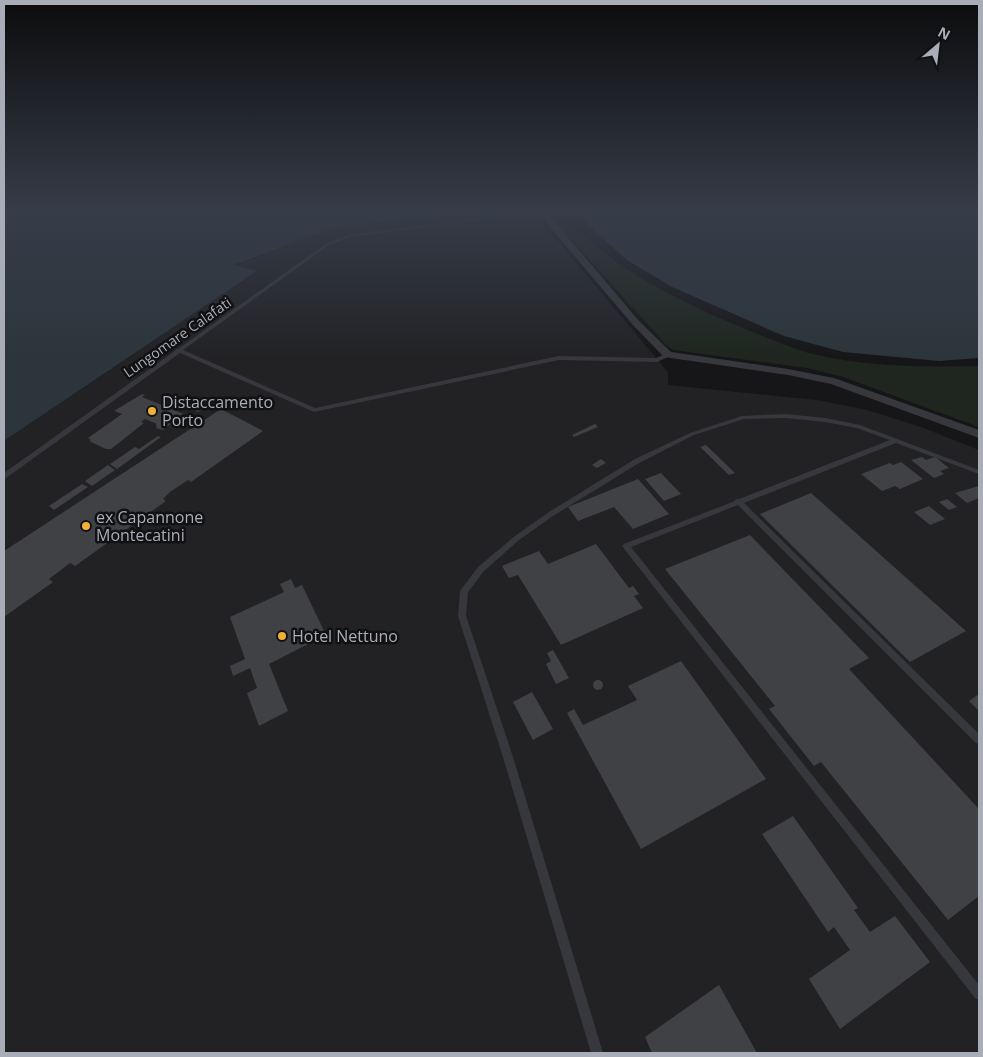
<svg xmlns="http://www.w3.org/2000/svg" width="983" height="1057" viewBox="0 0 983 1057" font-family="'Open Sans',sans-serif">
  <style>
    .built { fill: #222225 }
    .green { fill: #1e261f }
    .water { fill: #2c353c }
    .building { fill: #404145 }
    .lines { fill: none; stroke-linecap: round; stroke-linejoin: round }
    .lane { fill: #37383d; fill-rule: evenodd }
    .street { fill: #37383d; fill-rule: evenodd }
    .poi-dot { fill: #f2b134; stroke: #111113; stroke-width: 2 }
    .labels { text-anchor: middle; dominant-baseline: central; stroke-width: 5; stroke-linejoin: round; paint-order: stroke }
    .far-street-label { font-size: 14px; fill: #a8adb8; stroke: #111113 }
    .poi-label { font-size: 16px; fill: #a8adb8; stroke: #111113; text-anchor: start }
  </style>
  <rect width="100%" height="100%" fill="#161618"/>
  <path class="built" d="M 476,210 L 548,210 L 553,216 L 539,219 L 668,372 L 668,385 L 817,400 L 867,410 L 921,427 L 979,450 L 979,1053 L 4,1053 L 4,441 L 256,272 L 233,266 L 334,228 Z"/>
  <path class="green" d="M 563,219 C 588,238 609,259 636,275 C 679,301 726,322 773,340 C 786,345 799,351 813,354 C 867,367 924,367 979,366 L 979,427 L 843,377 L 807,368 L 673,350 L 666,345 L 554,220 Z"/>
  <path class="water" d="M 4,210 L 476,210 L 334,228 L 234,265 L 257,271 L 4,441 Z
    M 562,210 L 979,210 L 979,358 L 939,361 L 843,352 L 784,336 L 672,287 L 627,260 L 587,224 L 581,215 L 600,212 L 574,213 Z"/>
  <path class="building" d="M 142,394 L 145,395 L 142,397 L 184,414 L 163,430 L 156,428 L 157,426 L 155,425 L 157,424 L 145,419 L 141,422 L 144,423 L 111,449 L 106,449 L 89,441 L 91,440 L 88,438 L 122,414 L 114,411 Z
    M 202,403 L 208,405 L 198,412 L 193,410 Z
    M 221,409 L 263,431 L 191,482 L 188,480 L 170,492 L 163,499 L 166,501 L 75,566 L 70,563 L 49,579 L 53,582 L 4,617 L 4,551 Z
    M 595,424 L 598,427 L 574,437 L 572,435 Z
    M 158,436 L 161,437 L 117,469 L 110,464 L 135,447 L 139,449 Z
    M 706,445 L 735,473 L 729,475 L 700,447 Z
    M 922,457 L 926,460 L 935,457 L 949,468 L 940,471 L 944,474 L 934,478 L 911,460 Z
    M 601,459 L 606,463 L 597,468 L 592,465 Z
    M 901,462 L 923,479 L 900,489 L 895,486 L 882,491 L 861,474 L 890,463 L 893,465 Z
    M 108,465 L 115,470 L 92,486 L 85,481 Z
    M 661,473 L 681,494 L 664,501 L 645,479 Z
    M 638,479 L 669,514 L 633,529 L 614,507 L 578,521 L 568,507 Z
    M 82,484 L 88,487 L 54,510 L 49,506 Z
    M 979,486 L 979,498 L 967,503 L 955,493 Z
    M 811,493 L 966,631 L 910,662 L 760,514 Z
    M 947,499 L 957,507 L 949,510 L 939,502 Z
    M 929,506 L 945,519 L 930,525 L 914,512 Z
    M 750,535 L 869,658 L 849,669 L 979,809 L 979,896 L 948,920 L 821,762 L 814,766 L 769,709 L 775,706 L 665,569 Z
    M 596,544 L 629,588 L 633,586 L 639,594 L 634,596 L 643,608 L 561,645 L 518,575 L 509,578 L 502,566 L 539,551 L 548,564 Z
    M 291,579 L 295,588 L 302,585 L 326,635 L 269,664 L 288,711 L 259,726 L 247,693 L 257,688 L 250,668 L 233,676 L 230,666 L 245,659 L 230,617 L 284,592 L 280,584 Z
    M 553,650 L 569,678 L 556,684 L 546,664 L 551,661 L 547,653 Z
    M 681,661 L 766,779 L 641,849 L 567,713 L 574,709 L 583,725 L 637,700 L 628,686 Z
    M593 685a5 5 0 1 1 10 0a5 5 0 1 1-10 0Z
    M 532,692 L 553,729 L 533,740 L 513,702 Z
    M 979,694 L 979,711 L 969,701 Z
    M 793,816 L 858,908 L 854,910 L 870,932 L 895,916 L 930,962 L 840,1029 L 809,979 L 850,950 L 834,927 L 828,932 L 762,834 Z
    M 719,985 L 757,1053 L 652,1053 L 645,1037 Z"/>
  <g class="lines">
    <path class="lane" d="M 519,213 L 521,214 L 520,215 L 349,237 L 329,245 L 183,350 L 315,408 L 559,356 L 656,358 L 668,353 L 671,355 L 670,356 L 657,362 L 559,360 L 314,412 L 180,353 L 6,478 L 4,478 L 4,473 L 176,350 L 176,349 L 178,349 L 327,243 L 348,235 Z
      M 786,414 L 825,418 L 860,425 L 979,470 L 979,474 L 896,443 L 744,503 L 979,734 L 979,744 L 976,743 L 738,505 L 631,547 L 979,985 L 979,1000 L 975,998 L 622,546 L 624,544 L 735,501 L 736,499 L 739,499 L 890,440 L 857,428 L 825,422 L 786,418 L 744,419 L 694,435 L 639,463 L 553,516 L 519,540 L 484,571 L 468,592 L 466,616 L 513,757 L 603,1053 L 591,1053 L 503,757 L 458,616 L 460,591 L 478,567 L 515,536 L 549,512 L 635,459 L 690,433 L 742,416 Z"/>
    <path class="street" d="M 544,216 L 550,216 L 639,321 L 671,352 L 788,369 L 834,378 L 979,430 L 979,438 L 831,384 L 788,375 L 664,357 L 633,325 L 544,220 Z"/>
  </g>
  <linearGradient id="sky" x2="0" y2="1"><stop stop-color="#0c0c0d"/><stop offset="0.59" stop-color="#363c48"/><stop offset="1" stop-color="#363c48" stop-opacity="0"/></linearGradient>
  <rect width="983" height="358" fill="url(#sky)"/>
  <g class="poi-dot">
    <circle cx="152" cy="411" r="5"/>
    <circle cx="86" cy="526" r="5"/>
    <circle cx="282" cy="636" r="5"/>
  </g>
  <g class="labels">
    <g class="far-street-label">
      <text transform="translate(177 337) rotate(-35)">Lungomare Calafati</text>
    </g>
    <g class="poi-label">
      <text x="162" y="402">Distaccamento<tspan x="162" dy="18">Porto</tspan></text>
      <text x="96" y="517">ex Capannone<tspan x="96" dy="18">Montecatini</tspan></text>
      <text x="292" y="636">Hotel Nettuno</text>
    </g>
  </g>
  <rect width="983" height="1057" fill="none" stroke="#a8adb8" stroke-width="10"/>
  <g transform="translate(938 45) rotate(28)" stroke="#111113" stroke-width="4" paint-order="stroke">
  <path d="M0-4L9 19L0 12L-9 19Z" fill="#a8adb8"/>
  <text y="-8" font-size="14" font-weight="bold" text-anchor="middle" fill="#a8adb8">N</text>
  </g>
</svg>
